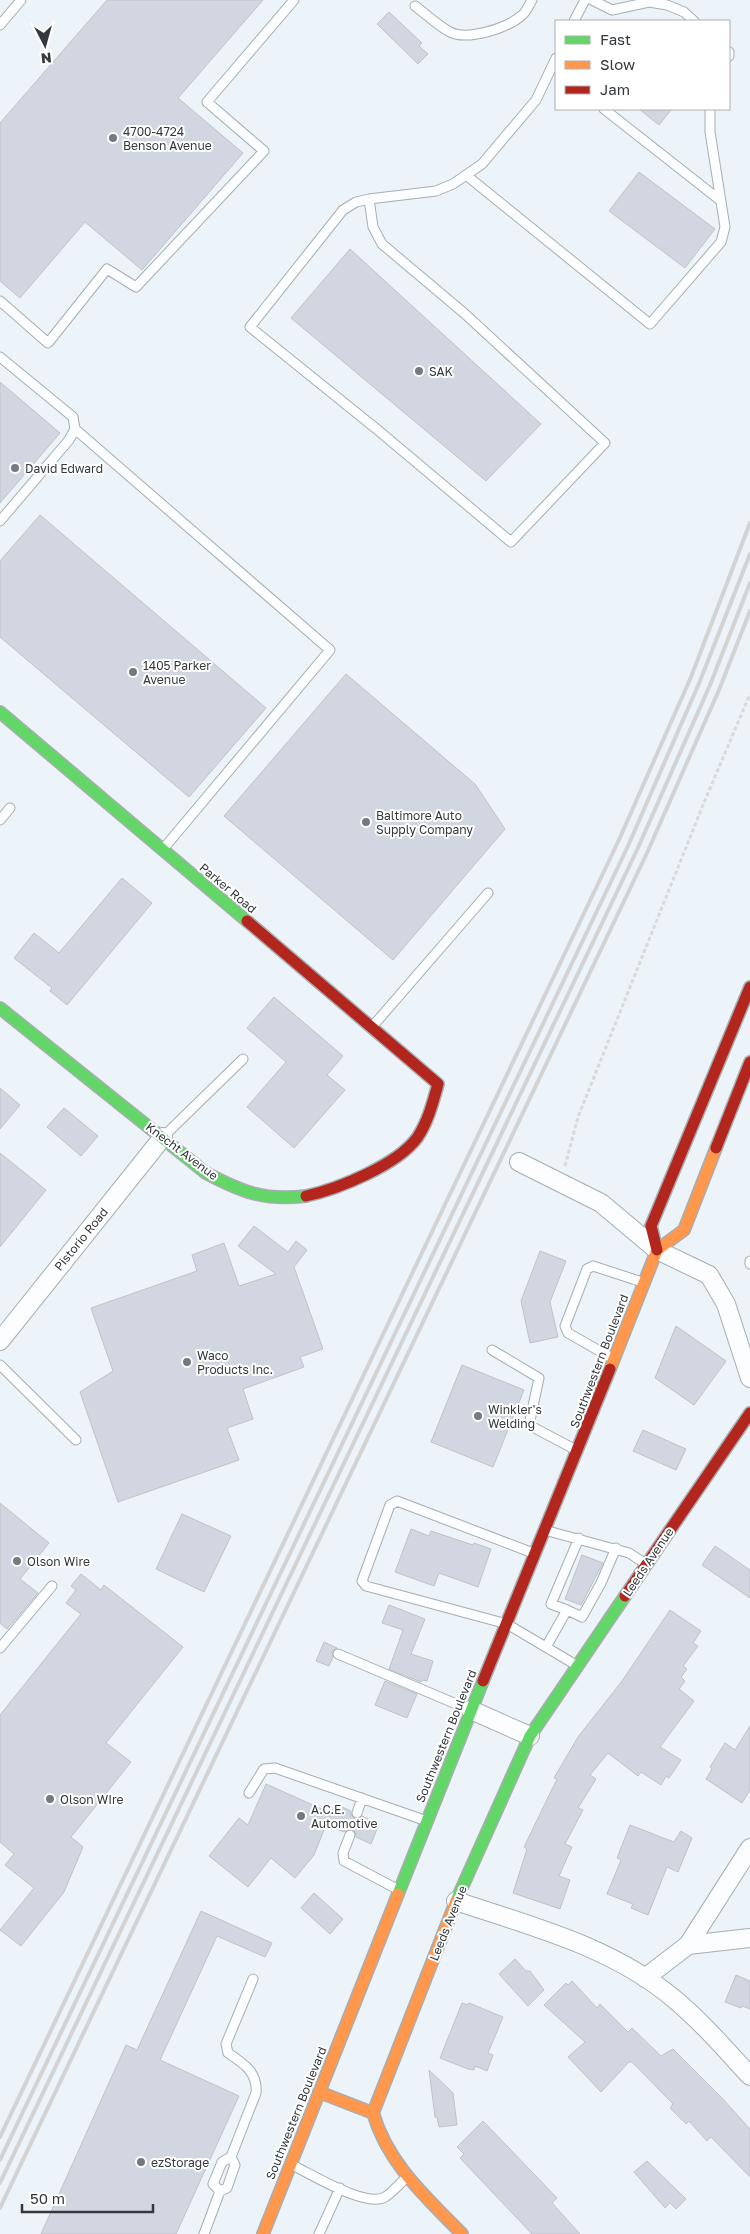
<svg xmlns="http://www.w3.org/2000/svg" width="750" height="2234" viewBox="0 0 750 2234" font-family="'Golos Text',sans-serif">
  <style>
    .building { fill: #d1d6e0; stroke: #bfc3c8 }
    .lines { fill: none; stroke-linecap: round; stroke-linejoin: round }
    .lane-casing { stroke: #a7adb1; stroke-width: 11 }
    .street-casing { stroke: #a7adb1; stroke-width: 20 }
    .fast-casing { stroke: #a7adb1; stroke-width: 14 }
    .slow-casing { stroke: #a7adb1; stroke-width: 14 }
    .jam-casing { stroke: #a7adb1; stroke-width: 14 }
    .path { stroke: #d7dadb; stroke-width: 3; stroke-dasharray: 4 2.5; stroke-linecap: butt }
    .lane { stroke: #fcfdfe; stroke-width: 9 }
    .street { stroke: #fcfdfe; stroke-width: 18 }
    .fast { stroke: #63d668; stroke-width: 11 }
    .slow { stroke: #ff974d; stroke-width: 11 }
    .jam { stroke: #b3261e; stroke-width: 11 }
    .rail { stroke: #d2d3d4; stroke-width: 4 }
    .poi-dot { fill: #747a7f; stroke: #fff; stroke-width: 2 }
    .labels { text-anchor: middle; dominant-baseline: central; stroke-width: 4; stroke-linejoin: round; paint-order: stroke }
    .poi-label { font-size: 12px; fill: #34393d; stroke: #fff; text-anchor: start }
    .street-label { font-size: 12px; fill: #34393d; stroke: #fff }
  </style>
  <rect width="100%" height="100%" fill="#ecf3f9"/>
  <path class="building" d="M 107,0 L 263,0 L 178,98 L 243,153 L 142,270 L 85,222 L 20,298 L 0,281 L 0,123 Z
    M 389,12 L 422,43 L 419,46 L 428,54 L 418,64 L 377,24 Z
    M 639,109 L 672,109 L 659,125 Z
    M 639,172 L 715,229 L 685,268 L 609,211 Z
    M 350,249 L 541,424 L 486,481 L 291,318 Z
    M 0,382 L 60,433 L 0,503 Z
    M 40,515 L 266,708 L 189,797 L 0,637 L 0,561 Z
    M 346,674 L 475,784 L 505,829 L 393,960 L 224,816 Z
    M 122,878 L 152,903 L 67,1005 L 50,991 L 52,988 L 14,958 L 34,933 L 59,953 Z
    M 274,997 L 343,1056 L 327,1075 L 345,1090 L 294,1148 L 247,1107 L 286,1062 L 247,1028 Z
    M 0,1088 L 20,1105 L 0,1129 Z
    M 64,1108 L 98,1136 L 81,1156 L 47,1127 Z
    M 0,1153 L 46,1190 L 0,1247 Z
    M 254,1226 L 288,1252 L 296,1241 L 307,1250 L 294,1267 L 323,1349 L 300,1357 L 304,1367 L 243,1389 L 253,1419 L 227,1428 L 239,1460 L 118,1502 L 80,1392 L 113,1371 L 91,1308 L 197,1271 L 192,1255 L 224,1243 L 239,1286 L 276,1274 L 238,1246 Z
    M 540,1251 L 566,1261 L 550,1302 L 558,1337 L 530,1343 L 521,1301 Z
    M 676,1326 L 726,1361 L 694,1405 L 655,1378 Z
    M 462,1365 L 524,1390 L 493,1467 L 431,1442 Z
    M 643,1430 L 686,1449 L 676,1470 L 633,1451 Z
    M 0,1503 L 49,1543 L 20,1579 L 38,1593 L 7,1629 L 0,1623 Z
    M 182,1514 L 231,1536 L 204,1592 L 156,1569 Z
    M 411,1529 L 429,1536 L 431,1531 L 473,1545 L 474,1543 L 491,1549 L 478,1587 L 439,1573 L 434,1586 L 395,1572 Z
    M 715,1546 L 750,1570 L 750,1598 L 702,1565 Z
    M 582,1555 L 603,1563 L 581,1605 L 565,1599 Z
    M 81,1574 L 101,1590 L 104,1585 L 183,1647 L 106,1743 L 131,1762 L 71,1837 L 83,1847 L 64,1892 L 21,1946 L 0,1930 L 34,1888 L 5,1865 L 14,1854 L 0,1842 L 0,1715 L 81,1614 L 66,1603 L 76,1590 L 71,1586 Z
    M 389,1605 L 425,1619 L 411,1654 L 433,1661 L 427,1681 L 422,1680 L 421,1682 L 389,1669 L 403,1630 L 382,1623 Z
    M 670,1610 L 701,1631 L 693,1643 L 698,1646 L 683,1666 L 687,1669 L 681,1677 L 685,1681 L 679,1689 L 694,1701 L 660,1747 L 681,1760 L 669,1778 L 666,1776 L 661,1785 L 641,1772 L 638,1776 L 608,1753 L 590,1775 L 596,1779 L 578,1808 L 583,1810 L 565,1844 L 572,1847 L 559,1876 L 570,1880 L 560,1909 L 513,1893 L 527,1849 L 524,1847 L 557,1779 L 554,1778 L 578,1737 L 622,1681 Z
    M 324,1642 L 337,1648 L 332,1651 L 333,1657 L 329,1666 L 316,1661 Z
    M 385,1681 L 417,1694 L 407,1718 L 375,1705 Z
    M 750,1726 L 750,1790 L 742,1803 L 706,1779 L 712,1769 L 710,1767 L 725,1743 L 735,1750 Z
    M 266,1784 L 331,1813 L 327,1823 L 335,1804 L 351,1811 L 351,1815 L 355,1819 L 359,1819 L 362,1816 L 379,1824 L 371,1844 L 356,1837 L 356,1834 L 353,1829 L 349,1829 L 344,1832 L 326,1825 L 314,1855 L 295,1878 L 271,1858 L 248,1887 L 209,1856 L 239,1818 L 248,1825 Z
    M 630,1825 L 674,1842 L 681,1831 L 692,1838 L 678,1872 L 667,1867 L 648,1915 L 631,1908 L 633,1904 L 607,1894 L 621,1860 L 617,1858 Z
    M 314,1893 L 343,1919 L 330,1934 L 301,1908 Z
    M 201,1911 L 272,1943 L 265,1957 L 217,1936 L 160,2060 L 239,2096 L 176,2234 L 41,2234 L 126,2045 L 137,2050 Z
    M 515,1959 L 526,1971 L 530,1971 L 544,1990 L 528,2006 L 499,1974 Z
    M 736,1975 L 750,1981 L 750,2009 L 742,2006 L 741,2008 L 725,2002 Z
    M 572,1981 L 597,2008 L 600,2004 L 628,2032 L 632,2028 L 661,2056 L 673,2049 L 721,2097 L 750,2129 L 750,2177 L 711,2137 L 707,2141 L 689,2121 L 686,2124 L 670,2108 L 673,2104 L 632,2062 L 629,2062 L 601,2092 L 568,2057 L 585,2042 L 544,2005 L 566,1983 L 568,1985 Z
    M 462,2003 L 468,2005 L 469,2003 L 503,2017 L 488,2053 L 493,2055 L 487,2071 L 475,2066 L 474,2070 L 468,2069 L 440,2058 Z
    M 429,2070 L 453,2093 L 457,2125 L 439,2127 L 437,2117 L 435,2117 Z
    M 483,2121 L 557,2198 L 552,2203 L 580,2234 L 532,2234 L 460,2158 L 464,2154 L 457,2147 Z
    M 647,2161 L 686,2199 L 676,2209 L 670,2203 L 665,2208 L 634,2172 Z"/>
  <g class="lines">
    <g class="lane-casing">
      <path id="lane" d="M 592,0 L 612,10 L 649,2 L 667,5 L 684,12 L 694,21
        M 415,6 C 426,14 438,26 450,32 C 468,41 507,28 521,16 C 526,13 529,5 532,0
        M 574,21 L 585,0
        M 0,25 L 21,0
        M 729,52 L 729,56
        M 604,109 L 721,201
        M 466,175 L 650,324 L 721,242 L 725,227 L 710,132 L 710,109
        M 369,199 L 373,227 L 382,244 L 464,313 L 605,443 L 511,542 L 379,431 L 250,327 L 343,210 L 356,202 L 369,199 L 436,191 L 453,184 L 482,164 L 536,100 L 556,58
        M 0,301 L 48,343 L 107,269 L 136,287 L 264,151 L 207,102 L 294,0
        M 0,357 L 73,417 L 75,429 L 69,440 L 0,521
        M 75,429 L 330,650 L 164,848
        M 0,820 L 10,808
        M 372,1027 L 488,893
        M 163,1137 L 243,1059
        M 750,1261 L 750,1264
        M 492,1350 L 539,1378 L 529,1425 L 576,1450
        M 612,1358 L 568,1333 L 565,1326 L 587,1269 L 593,1266 L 642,1282
        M 0,1365 L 76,1440
        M 548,1531 L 629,1553 L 646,1564
        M 533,1553 L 397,1501 L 390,1505 L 362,1581 L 366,1586 L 507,1624 L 576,1665
        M 567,1610 L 551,1604 L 579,1538
        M 546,1647 L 567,1610 L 582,1617 L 601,1583 L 616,1548
        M 0,1648 L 52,1586
        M 338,1654 L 468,1709
        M 249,1793 L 264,1769 L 275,1768 L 424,1820
        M 357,1813 L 362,1798
        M 350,1835 L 343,1853 L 344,1861 L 397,1889
        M 294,2166 C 313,2175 366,2208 385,2197 C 392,2193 399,2184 406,2178
        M 220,2191 L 213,2184 L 222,2162 L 231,2157 L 256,2093 C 258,2072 243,2063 228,2053 L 226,2044 L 253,1979
        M 204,2234 L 220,2191 L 227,2188 L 235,2165 L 231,2157
        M 319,2234 L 340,2188"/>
    </g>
    <g class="street-casing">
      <path id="street" d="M 519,1162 L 601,1203 L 657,1250 L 709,1275 L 726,1304 L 750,1378
        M 0,1341 L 163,1137
        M 471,1710 L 530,1736
        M 456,1901 C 530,1926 611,1946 673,1998 C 701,2021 725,2049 750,2076
        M 688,1945 L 750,1848
        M 645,1978 L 688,1945 L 750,1938"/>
    </g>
    <g class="fast-casing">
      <path id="fast" d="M 0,712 L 247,921
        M 0,1008 L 206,1173 C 242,1192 264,1201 306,1196
        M 398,1894 L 483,1681
        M 456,1901 L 530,1736 L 625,1596"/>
    </g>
    <g class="slow-casing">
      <path id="slow" d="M 610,1369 L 657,1250 L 684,1230 L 716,1148
        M 456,1901 L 373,2113 C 388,2164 426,2197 462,2234
        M 319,2092 L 373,2113
        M 263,2234 L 398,1894"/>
    </g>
    <g class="jam-casing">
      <path id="jam" d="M 247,921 L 438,1084 C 433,1102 428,1122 417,1138 C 397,1165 338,1189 306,1196
        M 716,1148 L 750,1062
        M 657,1250 L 651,1226 L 750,987
        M 625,1596 L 750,1413
        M 483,1681 L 610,1369"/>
    </g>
    <path class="path" d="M 565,1166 L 578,1117 L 703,805 L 750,694"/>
    <use href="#lane" class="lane"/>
    <use href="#street" class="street"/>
    <use href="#fast" class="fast"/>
    <use href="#slow" class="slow"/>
    <use href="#jam" class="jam"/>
    <path class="rail" d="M 0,2137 L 618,842 L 691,677 L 750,523
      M 0,2160 L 628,846 L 700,681 L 750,554
      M 0,2183 L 637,850 L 710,685 L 750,583
      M 0,2208 L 647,853 L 719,690 L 750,611"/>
  </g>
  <g class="poi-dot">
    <circle cx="113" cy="138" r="5"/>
    <circle cx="419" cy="371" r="5"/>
    <circle cx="15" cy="468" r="5"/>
    <circle cx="133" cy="672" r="5"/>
    <circle cx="366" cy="822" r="5"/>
    <circle cx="187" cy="1362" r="5"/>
    <circle cx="478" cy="1416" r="5"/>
    <circle cx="17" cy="1561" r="5"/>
    <circle cx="50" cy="1799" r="5"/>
    <circle cx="301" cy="1816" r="5"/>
    <circle cx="141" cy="2162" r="5"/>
  </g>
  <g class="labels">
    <g class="poi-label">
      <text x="123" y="131">4700-4724<tspan x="123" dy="14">Benson Avenue</tspan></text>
      <text x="429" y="371">SAK</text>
      <text x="25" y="468">David Edward</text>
      <text x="143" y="665">1405 Parker<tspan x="143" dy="14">Avenue</tspan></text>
      <text x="376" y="815">Baltimore Auto<tspan x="376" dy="14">Supply Company</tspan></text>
      <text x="197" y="1355">Waco<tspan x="197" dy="14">Products Inc.</tspan></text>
      <text x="488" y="1409">Winkler's<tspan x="488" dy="14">Welding</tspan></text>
      <text x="27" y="1561">Olson Wire</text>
      <text x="60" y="1799">Olson WIre</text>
      <text x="311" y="1809">A.C.E.<tspan x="311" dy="14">Automotive</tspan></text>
      <text x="151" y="2162">ezStorage</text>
    </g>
    <g class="street-label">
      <text transform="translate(228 888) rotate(40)">Parker Road</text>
      <text transform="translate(182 1151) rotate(37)">Knecht Avenue</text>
      <text transform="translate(81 1239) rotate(-51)">Pistorio Road</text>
      <text transform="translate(599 1361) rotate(-69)">Southwestern Boulevard</text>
      <text transform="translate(648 1562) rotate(-56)">Leeds Avenue</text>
      <text transform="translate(446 1736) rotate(-68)">Southwestern Boulevard</text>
      <text transform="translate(448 1923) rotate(-68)">Leeds Avenue</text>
      <text transform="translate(296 2113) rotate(-68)">Southwestern Boulevard</text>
    </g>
  </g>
  <rect x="555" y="20" width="175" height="90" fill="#ffffff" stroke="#aeb0b1"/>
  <rect x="565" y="36" width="25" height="8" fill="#63d668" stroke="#aeb0b1"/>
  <text x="600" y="45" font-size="15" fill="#34393d">Fast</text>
  <rect x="565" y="61" width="25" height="8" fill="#ff974d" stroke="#aeb0b1"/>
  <text x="600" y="70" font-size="15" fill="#34393d">Slow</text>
  <rect x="565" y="86" width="25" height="8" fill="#b3261e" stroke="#aeb0b1"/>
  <text x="600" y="95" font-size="15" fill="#34393d">Jam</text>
  <g transform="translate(45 45) rotate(174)" stroke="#ffffff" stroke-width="4" paint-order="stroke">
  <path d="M0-4L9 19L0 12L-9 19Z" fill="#34393d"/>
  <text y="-8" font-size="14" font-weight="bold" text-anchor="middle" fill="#34393d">N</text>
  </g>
  <path d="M22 2204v8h131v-8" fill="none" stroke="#34393d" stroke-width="2.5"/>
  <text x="30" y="2204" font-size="15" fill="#34393d" stroke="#ffffff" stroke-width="4" paint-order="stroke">50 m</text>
</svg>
